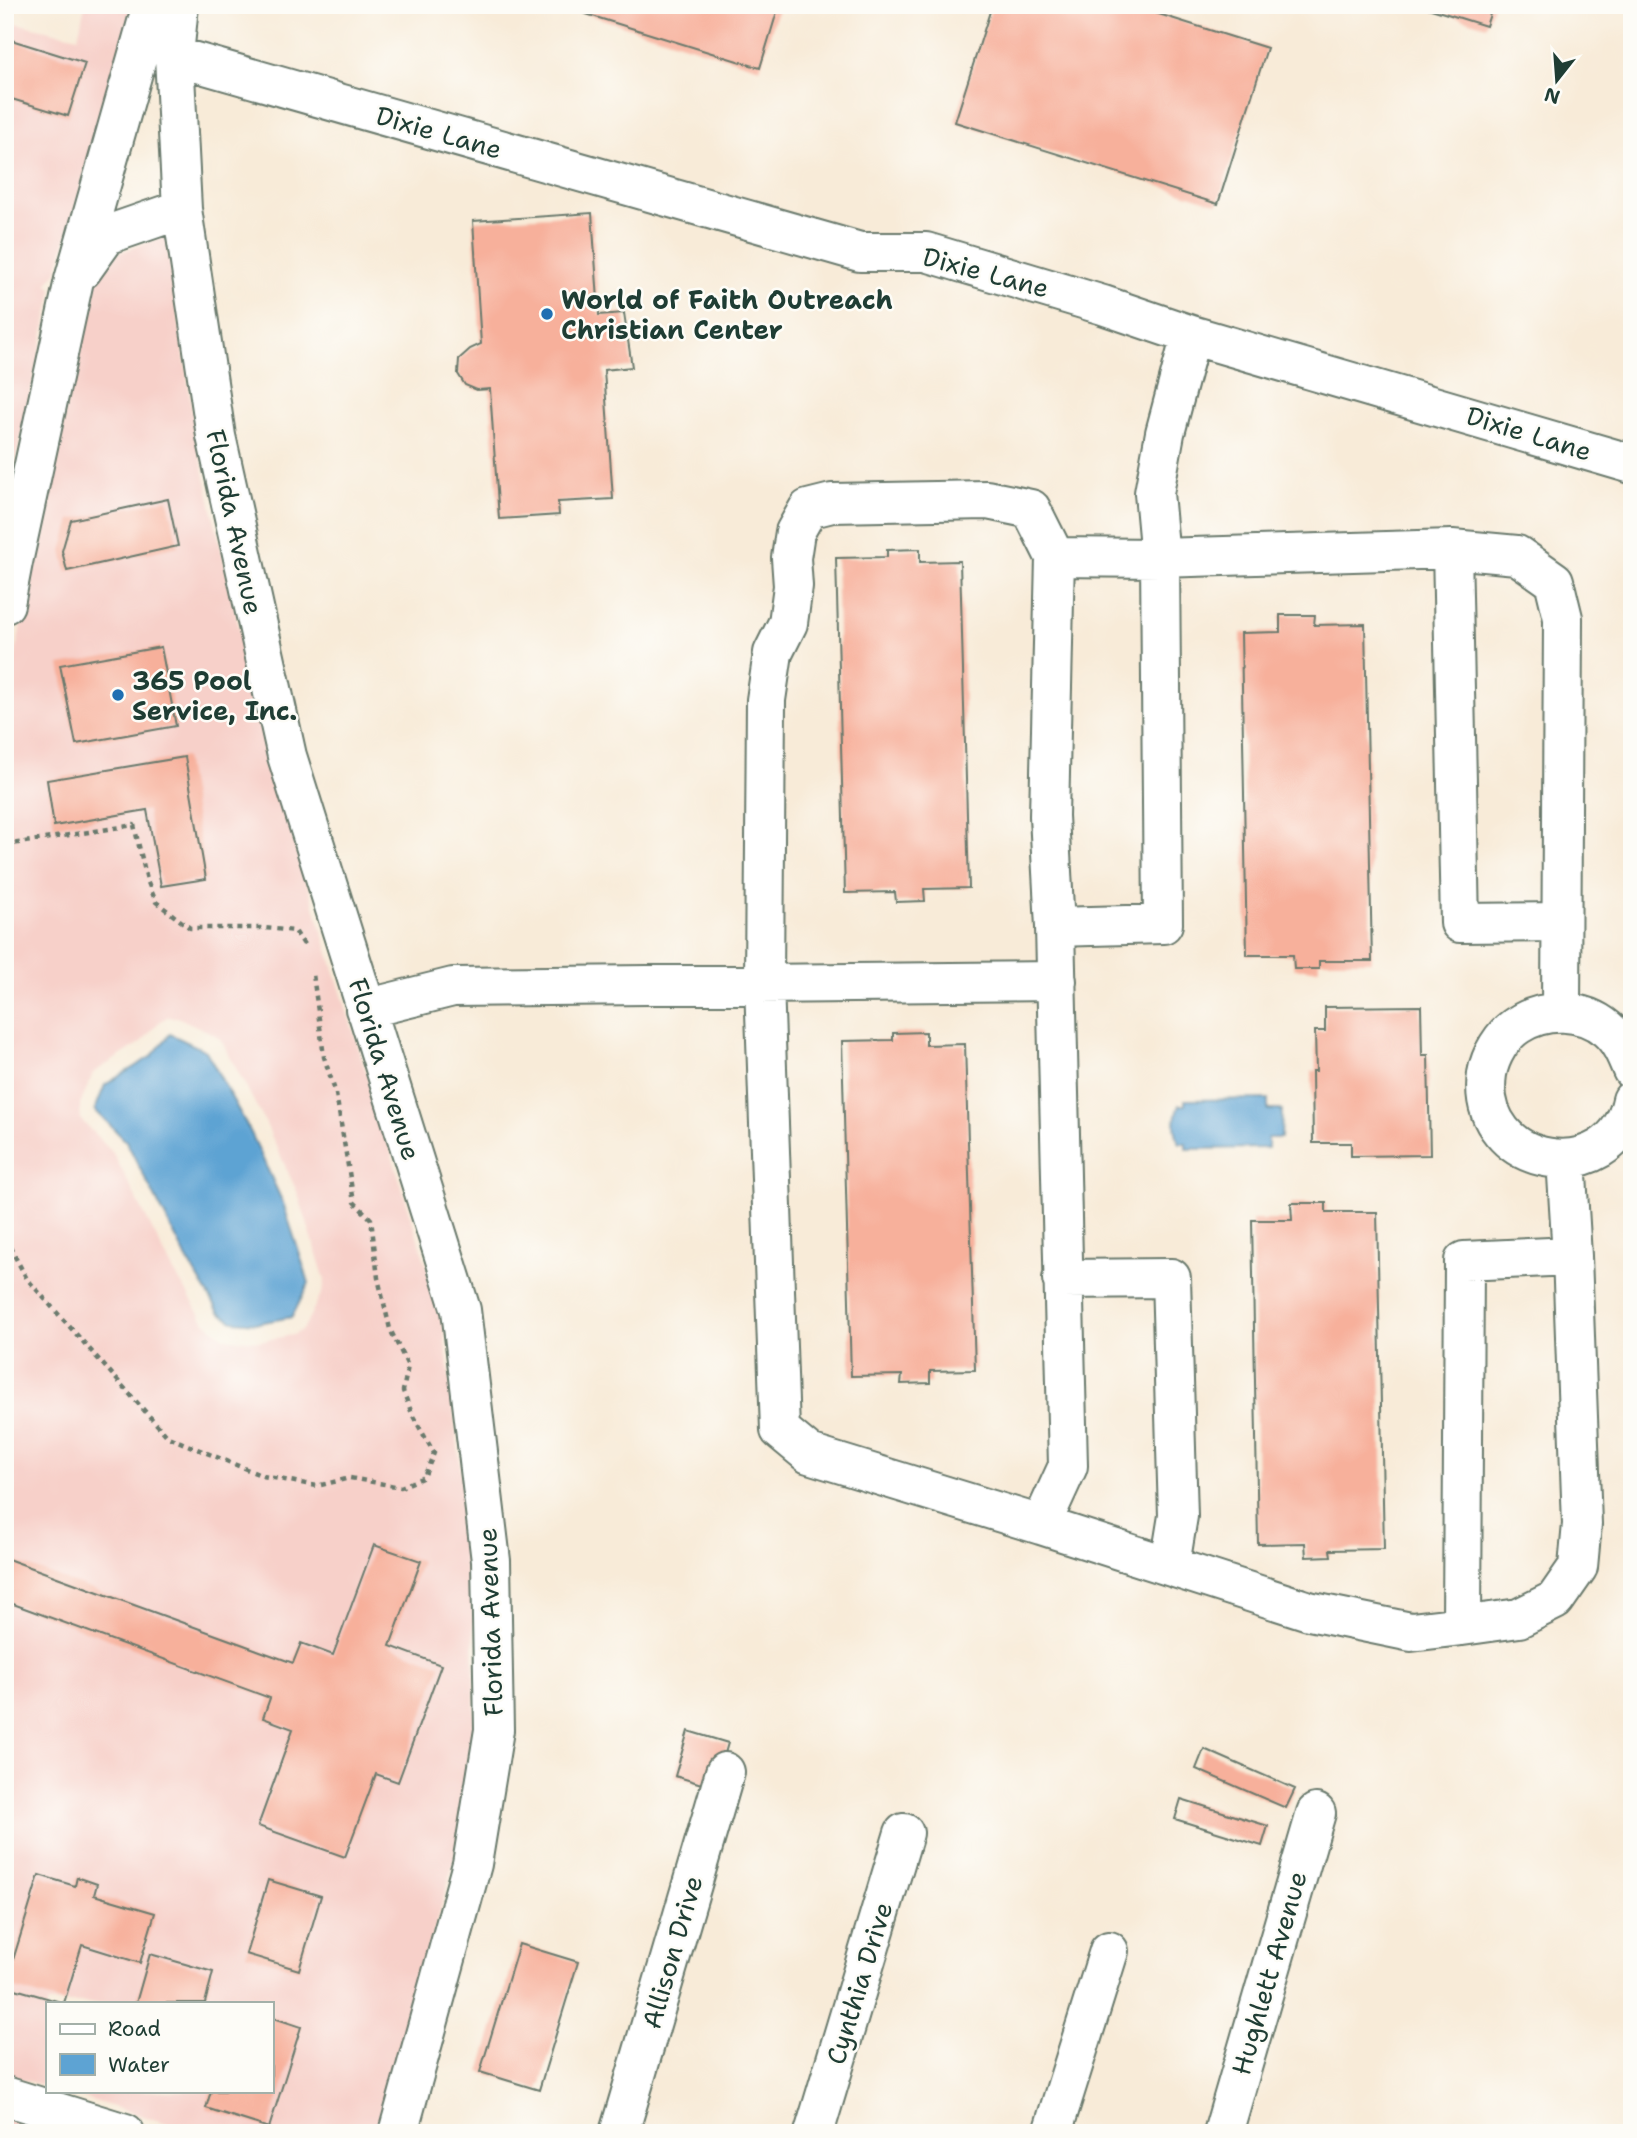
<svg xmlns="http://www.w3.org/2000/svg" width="1637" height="2138" viewBox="0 0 1637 2138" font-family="'Shantell Sans',sans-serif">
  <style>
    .built { fill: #f7d0c9; fill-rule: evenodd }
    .water { fill: #5da3d3; stroke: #3e7084; stroke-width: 2 }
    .building { fill: #f7b09b }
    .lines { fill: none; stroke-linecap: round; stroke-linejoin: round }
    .minor-casing { stroke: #6b7a6d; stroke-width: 42 }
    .path { stroke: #6b7a6d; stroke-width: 4.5; stroke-dasharray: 5 5; stroke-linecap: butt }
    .minor { stroke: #fff; stroke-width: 38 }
    .poi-dot { fill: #1f6fb2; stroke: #fdfcf7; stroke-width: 2.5 }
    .labels { text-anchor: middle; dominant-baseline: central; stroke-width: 5; stroke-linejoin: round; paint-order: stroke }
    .street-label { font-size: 26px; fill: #1f3d34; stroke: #fdfcf7 }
    .poi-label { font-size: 26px; font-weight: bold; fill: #1f3d34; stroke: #fdfcf7; text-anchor: start }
  </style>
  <rect width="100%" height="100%" fill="#fdfcf7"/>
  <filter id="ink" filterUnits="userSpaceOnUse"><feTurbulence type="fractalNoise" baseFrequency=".0143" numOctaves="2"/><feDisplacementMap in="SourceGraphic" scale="14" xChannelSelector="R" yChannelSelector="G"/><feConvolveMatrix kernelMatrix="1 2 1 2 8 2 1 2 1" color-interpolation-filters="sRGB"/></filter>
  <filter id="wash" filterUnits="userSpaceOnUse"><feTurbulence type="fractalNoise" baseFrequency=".00686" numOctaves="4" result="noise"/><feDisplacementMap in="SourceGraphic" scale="28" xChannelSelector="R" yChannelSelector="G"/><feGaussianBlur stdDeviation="1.57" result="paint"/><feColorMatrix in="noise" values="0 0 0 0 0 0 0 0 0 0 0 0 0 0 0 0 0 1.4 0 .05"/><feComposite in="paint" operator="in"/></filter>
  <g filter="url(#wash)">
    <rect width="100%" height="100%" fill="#f8ebd8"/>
    <path class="built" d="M 85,5 L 133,5 L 57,271 L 47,284 L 52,288 L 52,296 L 5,508 L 5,21 L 78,37 Z
      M 166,236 L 197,442 L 269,761 L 442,1316 L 472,1564 L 475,1729 L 454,1861 L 378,2133 L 199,2133 L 61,2091 L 271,2091 L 271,2003 L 47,2003 L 47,2087 L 5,2074 L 5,716 L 31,566 L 37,547 L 35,546 L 92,288 L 118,253 ZM 167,1017 L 177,1017 L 214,1034 L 221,1040 L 266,1124 L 298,1194 L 325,1280 L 323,1290 L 306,1324 L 303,1329 L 293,1335 L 260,1341 L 231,1339 L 224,1337 L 205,1322 L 173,1270 L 113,1153 L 81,1120 L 80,1105 L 93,1073 L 142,1042 L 158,1023 Z
      M 5,2118 L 52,2133 L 5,2133 Z"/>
    <path class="water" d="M 170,1034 L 206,1051 L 251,1133 L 283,1203 L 309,1283 L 292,1317 L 258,1323 L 233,1321 L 219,1312 L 187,1259 L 126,1141 L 95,1110 L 105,1085 L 152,1056 Z
      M 1268,1099 L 1268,1110 L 1282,1110 L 1281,1138 L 1268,1138 L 1268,1148 L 1186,1149 L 1186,1143 L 1180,1143 C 1173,1130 1174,1118 1179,1105 L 1185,1105 L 1185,1100 Z"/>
    <g id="blocks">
      <path class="building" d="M 557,5 L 779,5 L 760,68 Z
        M 992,5 L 1130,5 L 1267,48 L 1218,204 L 955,122 Z
        M 1429,5 L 1493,5 L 1486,26 L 1428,8 Z
        M 5,38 L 85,63 L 68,116 L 5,97 Z
        M 592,213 L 599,315 L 624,313 L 632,367 L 604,370 L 613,499 L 558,502 L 559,515 L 499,519 L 490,389 L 477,390 L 465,385 L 458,374 L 459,359 L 470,349 L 481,344 L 473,221 Z
        M 168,499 L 178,546 L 67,571 L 62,551 L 71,520 Z
        M 920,549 L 920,562 L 960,561 L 969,888 L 924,889 L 925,901 L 896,902 L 895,892 L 845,893 L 836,558 L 887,557 L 887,550 Z
        M 1280,615 L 1315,615 L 1314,625 L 1365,624 L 1372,961 L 1319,961 L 1319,969 L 1294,969 L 1293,955 L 1247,955 L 1241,633 L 1280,632 Z
        M 161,647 L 176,726 L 76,744 L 60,665 Z
        M 185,757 L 206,879 L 161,886 L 147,810 L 54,826 L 47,780 Z
        M 1421,1006 L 1422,1055 L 1428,1055 L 1430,1155 L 1351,1156 L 1351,1143 L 1313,1143 L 1312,1071 L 1316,1071 L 1315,1031 L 1325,1031 L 1325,1007 Z
        M 926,1032 L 926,1045 L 965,1044 L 975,1370 L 930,1371 L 930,1383 L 901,1384 L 902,1375 L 851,1376 L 842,1041 L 893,1040 L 893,1033 Z
        M 1291,1203 L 1326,1203 L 1326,1212 L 1377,1212 L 1384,1549 L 1330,1550 L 1331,1556 L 1306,1557 L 1305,1543 L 1258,1544 L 1252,1220 L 1292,1220 Z
        M 374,1545 L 421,1561 L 390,1646 L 441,1665 L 398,1782 L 376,1774 L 345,1857 L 258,1826 L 293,1729 L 263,1718 L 270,1698 L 5,1601 L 5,1558 L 293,1663 L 301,1643 L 333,1655 Z
        M 688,1731 L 728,1743 L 715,1788 L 675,1776 Z
        M 1204,1749 L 1295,1789 L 1286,1808 L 1196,1769 Z
        M 1181,1799 L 1268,1826 L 1262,1846 L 1175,1819 Z
        M 39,1875 L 75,1886 L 77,1877 L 97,1884 L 94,1895 L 155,1913 L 140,1963 L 82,1945 L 64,2003 L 5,1986 Z
        M 268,1880 L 321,1896 L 299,1970 L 246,1954 Z
        M 519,1944 L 578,1962 L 539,2090 L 480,2072 Z
        M 150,1954 L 213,1972 L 205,2003 L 136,2003 Z
        M 271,2017 L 301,2027 L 269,2128 L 206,2108 L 211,2091 L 271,2091 Z"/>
    </g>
  </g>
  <g filter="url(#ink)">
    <use href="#blocks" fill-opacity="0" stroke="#6b7a6d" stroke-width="2"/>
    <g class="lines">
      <g class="minor-casing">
        <path id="minor" d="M 179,5 L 174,56 L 182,209 L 216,436 L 287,756 L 461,1310 L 491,1561 L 494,1730 L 472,1864 L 398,2133
          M 174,56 L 860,252 L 926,252 L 1103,305 L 1191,335 L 1632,464
          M 82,270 L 107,235 L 182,209
          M 1191,335 L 1165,433 L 1154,493 L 1160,558 L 1163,924 L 1055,927 L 1068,1466 L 1041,1525 L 1309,1611 L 1411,1632 L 1462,1626 L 1464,1261 L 1572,1256
          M 1452,549 L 1460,923 L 1560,922
          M 5,604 L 13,562 L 74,280 L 152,5
          M 1055,927 L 1049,816 L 1055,557 L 1160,558 L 1452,549 L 1517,555 L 1554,581 L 1563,618 L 1561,1012
          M 365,1009 L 453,987 L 1057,981
          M 1632,1070 C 1626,1055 1620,1040 1607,1029 C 1582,1008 1544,1008 1518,1025 C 1502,1035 1490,1056 1487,1074 C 1474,1170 1614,1192 1632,1100
          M 1062,1279 L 1171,1278 L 1178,1516 L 1170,1565
          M 1041,1525 L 809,1454 L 780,1430 L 764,984 L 766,700 L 773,653 L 788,623 L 793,586 L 791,558 L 795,532 L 808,509 L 832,503 L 987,500 L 1031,509 L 1055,557
          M 1462,1626 L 1519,1618 L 1555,1600 L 1578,1567 L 1582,1524 L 1572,1256 L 1566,1159
          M 5,2096 L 125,2133
          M 619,2133 L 725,1772
          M 814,2133 L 904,1833
          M 1052,2133 L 1109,1951
          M 1223,2133 L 1316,1813"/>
      </g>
      <path class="path" d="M 5,845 L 134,825 L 147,880 L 156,902 L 190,928 L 265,928 L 295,931 L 305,946
        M 5,1238 L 27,1279 L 168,1437 L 263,1476 L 317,1486 L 350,1478 L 401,1487 L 424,1477 L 434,1453 L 413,1416 L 403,1391 L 408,1366 L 390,1329 L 378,1278 L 371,1219 L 354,1202 L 336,1094 L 324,1057 L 313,974"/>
      <use href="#minor" class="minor"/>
    </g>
  </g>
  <g class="poi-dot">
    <circle cx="547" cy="314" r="7"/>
    <circle cx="118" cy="695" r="7"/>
  </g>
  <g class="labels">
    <g class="street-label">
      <text transform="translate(439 132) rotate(16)">Dixie Lane</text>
      <text transform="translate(986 272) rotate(15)">Dixie Lane</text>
      <text transform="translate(1529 433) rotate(17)">Dixie Lane</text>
      <text transform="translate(235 522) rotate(78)">Florida Avenue</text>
      <text transform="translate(385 1069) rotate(73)">Florida Avenue</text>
      <text transform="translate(490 1622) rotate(-92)">Florida Avenue</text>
      <text transform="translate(672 1952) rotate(-74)">Allison Drive</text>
      <text transform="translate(1269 1973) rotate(-74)">Hughlett Avenue</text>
      <text transform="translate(859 1983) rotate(-73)">Cynthia Drive</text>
    </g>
    <g class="poi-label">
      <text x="561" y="299">World of Faith Outreach<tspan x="561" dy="30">Christian Center</tspan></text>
      <text x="132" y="680">365 Pool<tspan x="132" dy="30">Service, Inc.</tspan></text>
    </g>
  </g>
  <rect width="1637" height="2138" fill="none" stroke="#fdfcf7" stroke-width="28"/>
  <rect x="46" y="2002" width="228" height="91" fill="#fdfcf7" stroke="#a4b0a9" stroke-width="2"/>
  <rect x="60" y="2024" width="35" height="10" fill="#ffffff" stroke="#a4b0a9" stroke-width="2"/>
  <text x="108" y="2036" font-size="21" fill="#1f3d34">Road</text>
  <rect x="60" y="2054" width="35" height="21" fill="#5da3d3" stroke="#a4b0a9" stroke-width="2"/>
  <text x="108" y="2072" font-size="21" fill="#1f3d34">Water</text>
  <g transform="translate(1557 80) rotate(197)" stroke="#fdfcf7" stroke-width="5" paint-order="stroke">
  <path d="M0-5L12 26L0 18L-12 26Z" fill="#1f3d34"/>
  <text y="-10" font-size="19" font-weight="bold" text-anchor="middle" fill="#1f3d34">N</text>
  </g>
</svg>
